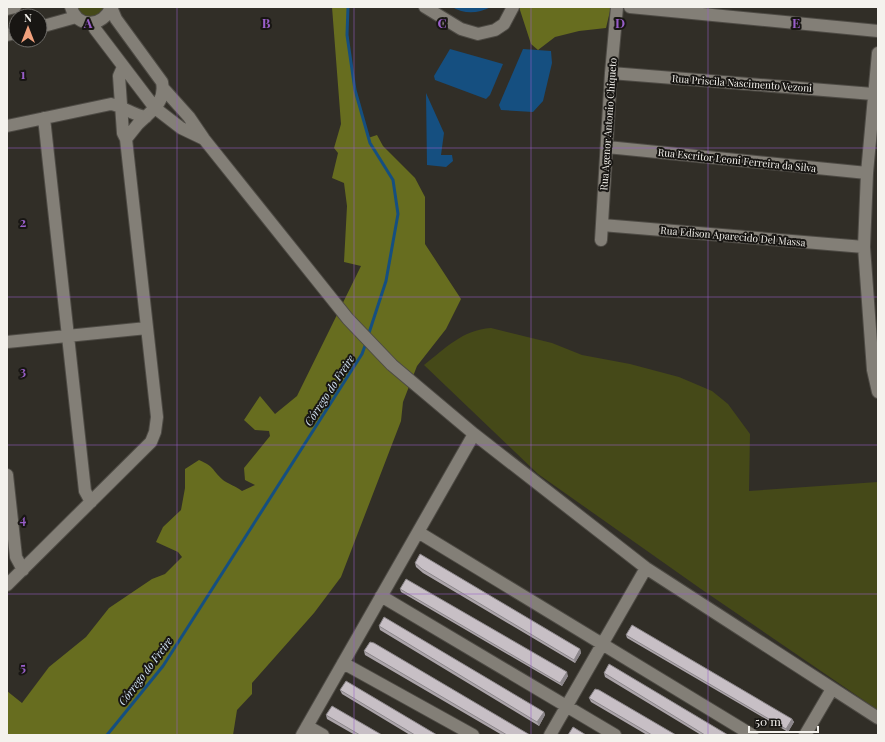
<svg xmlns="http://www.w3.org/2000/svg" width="885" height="742" viewBox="0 0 885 742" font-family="'Playfair Display',serif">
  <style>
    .green { fill: #454918 }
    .forest { fill: #676d1f }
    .water { fill: #154f80 }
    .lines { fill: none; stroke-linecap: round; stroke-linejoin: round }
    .stream { stroke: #154f80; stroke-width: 3 }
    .minor-casing { stroke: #4e4b45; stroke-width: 14 }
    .minor { stroke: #837f77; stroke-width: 12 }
    .wall { fill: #aba4a9 }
    .shaded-wall { fill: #8b868a }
    .building { fill: #c7bfc5; stroke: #8b868a }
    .grid { fill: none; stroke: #995eca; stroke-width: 1; stroke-opacity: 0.55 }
    .labels { text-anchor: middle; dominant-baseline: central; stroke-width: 4; stroke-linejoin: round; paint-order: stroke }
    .street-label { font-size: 10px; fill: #f4f2ed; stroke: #181613 }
    .water-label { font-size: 11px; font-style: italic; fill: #d4e5f7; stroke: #181613 }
    .grid-label { font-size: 13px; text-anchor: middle; font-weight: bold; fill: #995eca; stroke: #181613; stroke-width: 4; stroke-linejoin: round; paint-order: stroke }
  </style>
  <rect width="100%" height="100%" fill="#312e27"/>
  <path class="green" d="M 77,7 L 105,7 L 97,16 C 87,17 81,16 77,7 Z
    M 491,328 L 552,343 L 582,355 L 630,364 L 679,377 L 712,391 L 728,404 L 750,434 L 749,491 L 878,482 L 878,710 L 701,589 L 538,474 L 424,365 C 446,348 462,330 491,328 Z"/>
  <path class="forest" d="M 332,7 L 348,7 C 346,54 355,92 368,138 L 377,135 L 383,146 L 415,178 L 425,197 L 425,244 L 461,299 L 446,329 L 417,366 L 403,402 L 401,421 L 341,577 L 314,613 L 252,683 L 252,694 L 237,710 L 233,735 L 7,735 L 7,691 L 22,703 L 49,667 L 86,637 L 109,608 L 152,579 L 165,574 L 182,557 L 178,552 L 156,542 L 163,527 L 181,510 L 185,488 L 185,469 L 199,460 C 215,467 211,469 223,480 C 227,483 237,487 242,491 L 255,485 L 245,480 L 244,468 L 270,436 L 269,431 L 255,430 L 244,420 L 260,396 L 275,414 L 297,396 L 361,266 L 344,262 L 347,206 L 344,183 L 332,178 L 338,153 L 334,148 L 341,124 Z
    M 519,7 L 611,7 L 606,28 L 579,31 L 555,37 L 538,50 L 531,44 Z"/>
  <path class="water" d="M 452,7 L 491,7 C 477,14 464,14 452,7 Z
    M 450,49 L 503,64 L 490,95 L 486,99 L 435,80 L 434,76 Z
    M 523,49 L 551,51 L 552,63 L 543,101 L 533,112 L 501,110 L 499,105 Z
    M 426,93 L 444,133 L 441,155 L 452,155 L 453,161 L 446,167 L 427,165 Z"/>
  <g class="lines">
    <path class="stream" d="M 348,7 L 347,35 L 355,90 L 370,143 L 393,180 L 398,214 L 386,281 L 368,336
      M 107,735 L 163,666 L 362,354 L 366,343"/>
    <g class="minor-casing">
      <path id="minor" d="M 71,7 C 77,29 104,27 111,7
        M 111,7 L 116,19 L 162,82 C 166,103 151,111 138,124 C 134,129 130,134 126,139
        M 425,7 L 461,29 L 478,34 L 495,30 L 504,24 L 513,7
        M 630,7 L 878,31
        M 7,9 L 15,7
        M 93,23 L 95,29 L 155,108 L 181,128 L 204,139
        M 40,27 L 76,17
        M 7,35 L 16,33
        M 878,53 L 867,173 L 864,247 L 873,370 L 878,392
        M 611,73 L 873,94
        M 163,88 L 189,117 L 204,139 L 348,319 L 392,365 L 474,434 L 646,568 L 878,718
        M 44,118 L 85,491 L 91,502
        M 7,126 L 111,104 C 124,107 133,115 146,117
        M 607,147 L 867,173
        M 602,225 L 864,247
        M 601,240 L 611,73 L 617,7
        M 7,342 L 147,328
        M 7,475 L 16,557 L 23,570
        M 418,532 L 752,735
        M 7,585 L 151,442 L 155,432 L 157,417 L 126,139 L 123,133 L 119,76 L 123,67
        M 381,596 L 615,735
        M 343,663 L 473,735
        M 307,726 L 323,735
        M 302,735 L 474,434
        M 550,735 L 646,568
        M 805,735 L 832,689"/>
    </g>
    <use href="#minor" class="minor"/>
  </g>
  <path class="wall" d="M 415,563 L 580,649 L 581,653 L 575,663 L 423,573 L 416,567 Z
    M 400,589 L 568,676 L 562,686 L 401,592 Z
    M 379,626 L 544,712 L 545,715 L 539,726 L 380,630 Z
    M 626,635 L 792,719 L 794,722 L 788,732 L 627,638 Z
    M 364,651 L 530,735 L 502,735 L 365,655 Z
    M 604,673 L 728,735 L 701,735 L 605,677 Z
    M 340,690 L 437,735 L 410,735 L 342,694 Z
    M 589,698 L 676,735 L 647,735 L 591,702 Z
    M 326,715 L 382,735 L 355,735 L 327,719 Z"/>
  <path class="shaded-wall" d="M 580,649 L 581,653 L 575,663 L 574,660 Z
    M 567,672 L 568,676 L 562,686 L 560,683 Z
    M 544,712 L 545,715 L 539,726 L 537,722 Z
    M 792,719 L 794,722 L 788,732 L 786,729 Z"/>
  <path class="building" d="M 420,554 L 580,649 L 574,660 L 422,569 L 415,563 Z
    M 406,579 L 567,672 L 560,683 L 400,589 Z
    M 384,617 L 544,712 L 537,722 L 379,626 Z
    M 632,625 L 792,719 L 786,729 L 626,635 Z
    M 370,642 L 374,643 L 530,735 L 507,735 L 364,651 Z
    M 609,664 L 728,735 L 705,735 L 604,673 Z
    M 346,681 L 437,735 L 415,735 L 340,690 Z
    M 595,689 L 599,690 L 676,735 L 652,735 L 589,698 Z
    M 332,706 L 382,735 L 360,735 L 326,715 Z
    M 573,727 L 586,735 L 568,735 Z"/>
  <path class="grid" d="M 177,7 L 177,735M 354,7 L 354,735M 531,7 L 531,735M 708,7 L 708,735M 7,148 L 878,148M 7,297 L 878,297M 7,445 L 878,445M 7,594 L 878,594"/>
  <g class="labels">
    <g class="street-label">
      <text transform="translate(742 83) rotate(4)">Rua Priscila Nascimento Vezoni</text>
      <text transform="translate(608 124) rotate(-86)">Rua Agenor Antonio Chiqueto</text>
      <text transform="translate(737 160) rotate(6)">Rua Escritor Leoni Ferreira da Silva</text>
      <text transform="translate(733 236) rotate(5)">Rua Edison Aparecido Del Massa</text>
    </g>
    <g class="water-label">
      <text transform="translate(329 390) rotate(-57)">Córrego do Freire</text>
      <text transform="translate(145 671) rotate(-53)">Córrego do Freire</text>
    </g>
  </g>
  <g class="grid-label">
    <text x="88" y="28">A</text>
    <text x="266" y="28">B</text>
    <text x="442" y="28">C</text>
    <text x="620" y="28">D</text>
    <text x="796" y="28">E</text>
    <text x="23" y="79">1</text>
    <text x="23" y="227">2</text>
    <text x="23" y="376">3</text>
    <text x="23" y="524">4</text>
    <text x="23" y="672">5</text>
  </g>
  <rect width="885" height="742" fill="none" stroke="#f4f2ed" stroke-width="16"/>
  <g transform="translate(28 28)"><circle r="19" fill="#181613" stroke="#706e6a"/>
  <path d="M0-3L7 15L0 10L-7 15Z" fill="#f1a17d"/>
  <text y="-6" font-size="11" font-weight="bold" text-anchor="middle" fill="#f4f2ed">N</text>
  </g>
  <path d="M749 726v6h69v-6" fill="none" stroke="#f4f2ed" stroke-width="2"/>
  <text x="755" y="726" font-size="12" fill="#f4f2ed" stroke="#181613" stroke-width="3" paint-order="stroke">50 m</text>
</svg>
